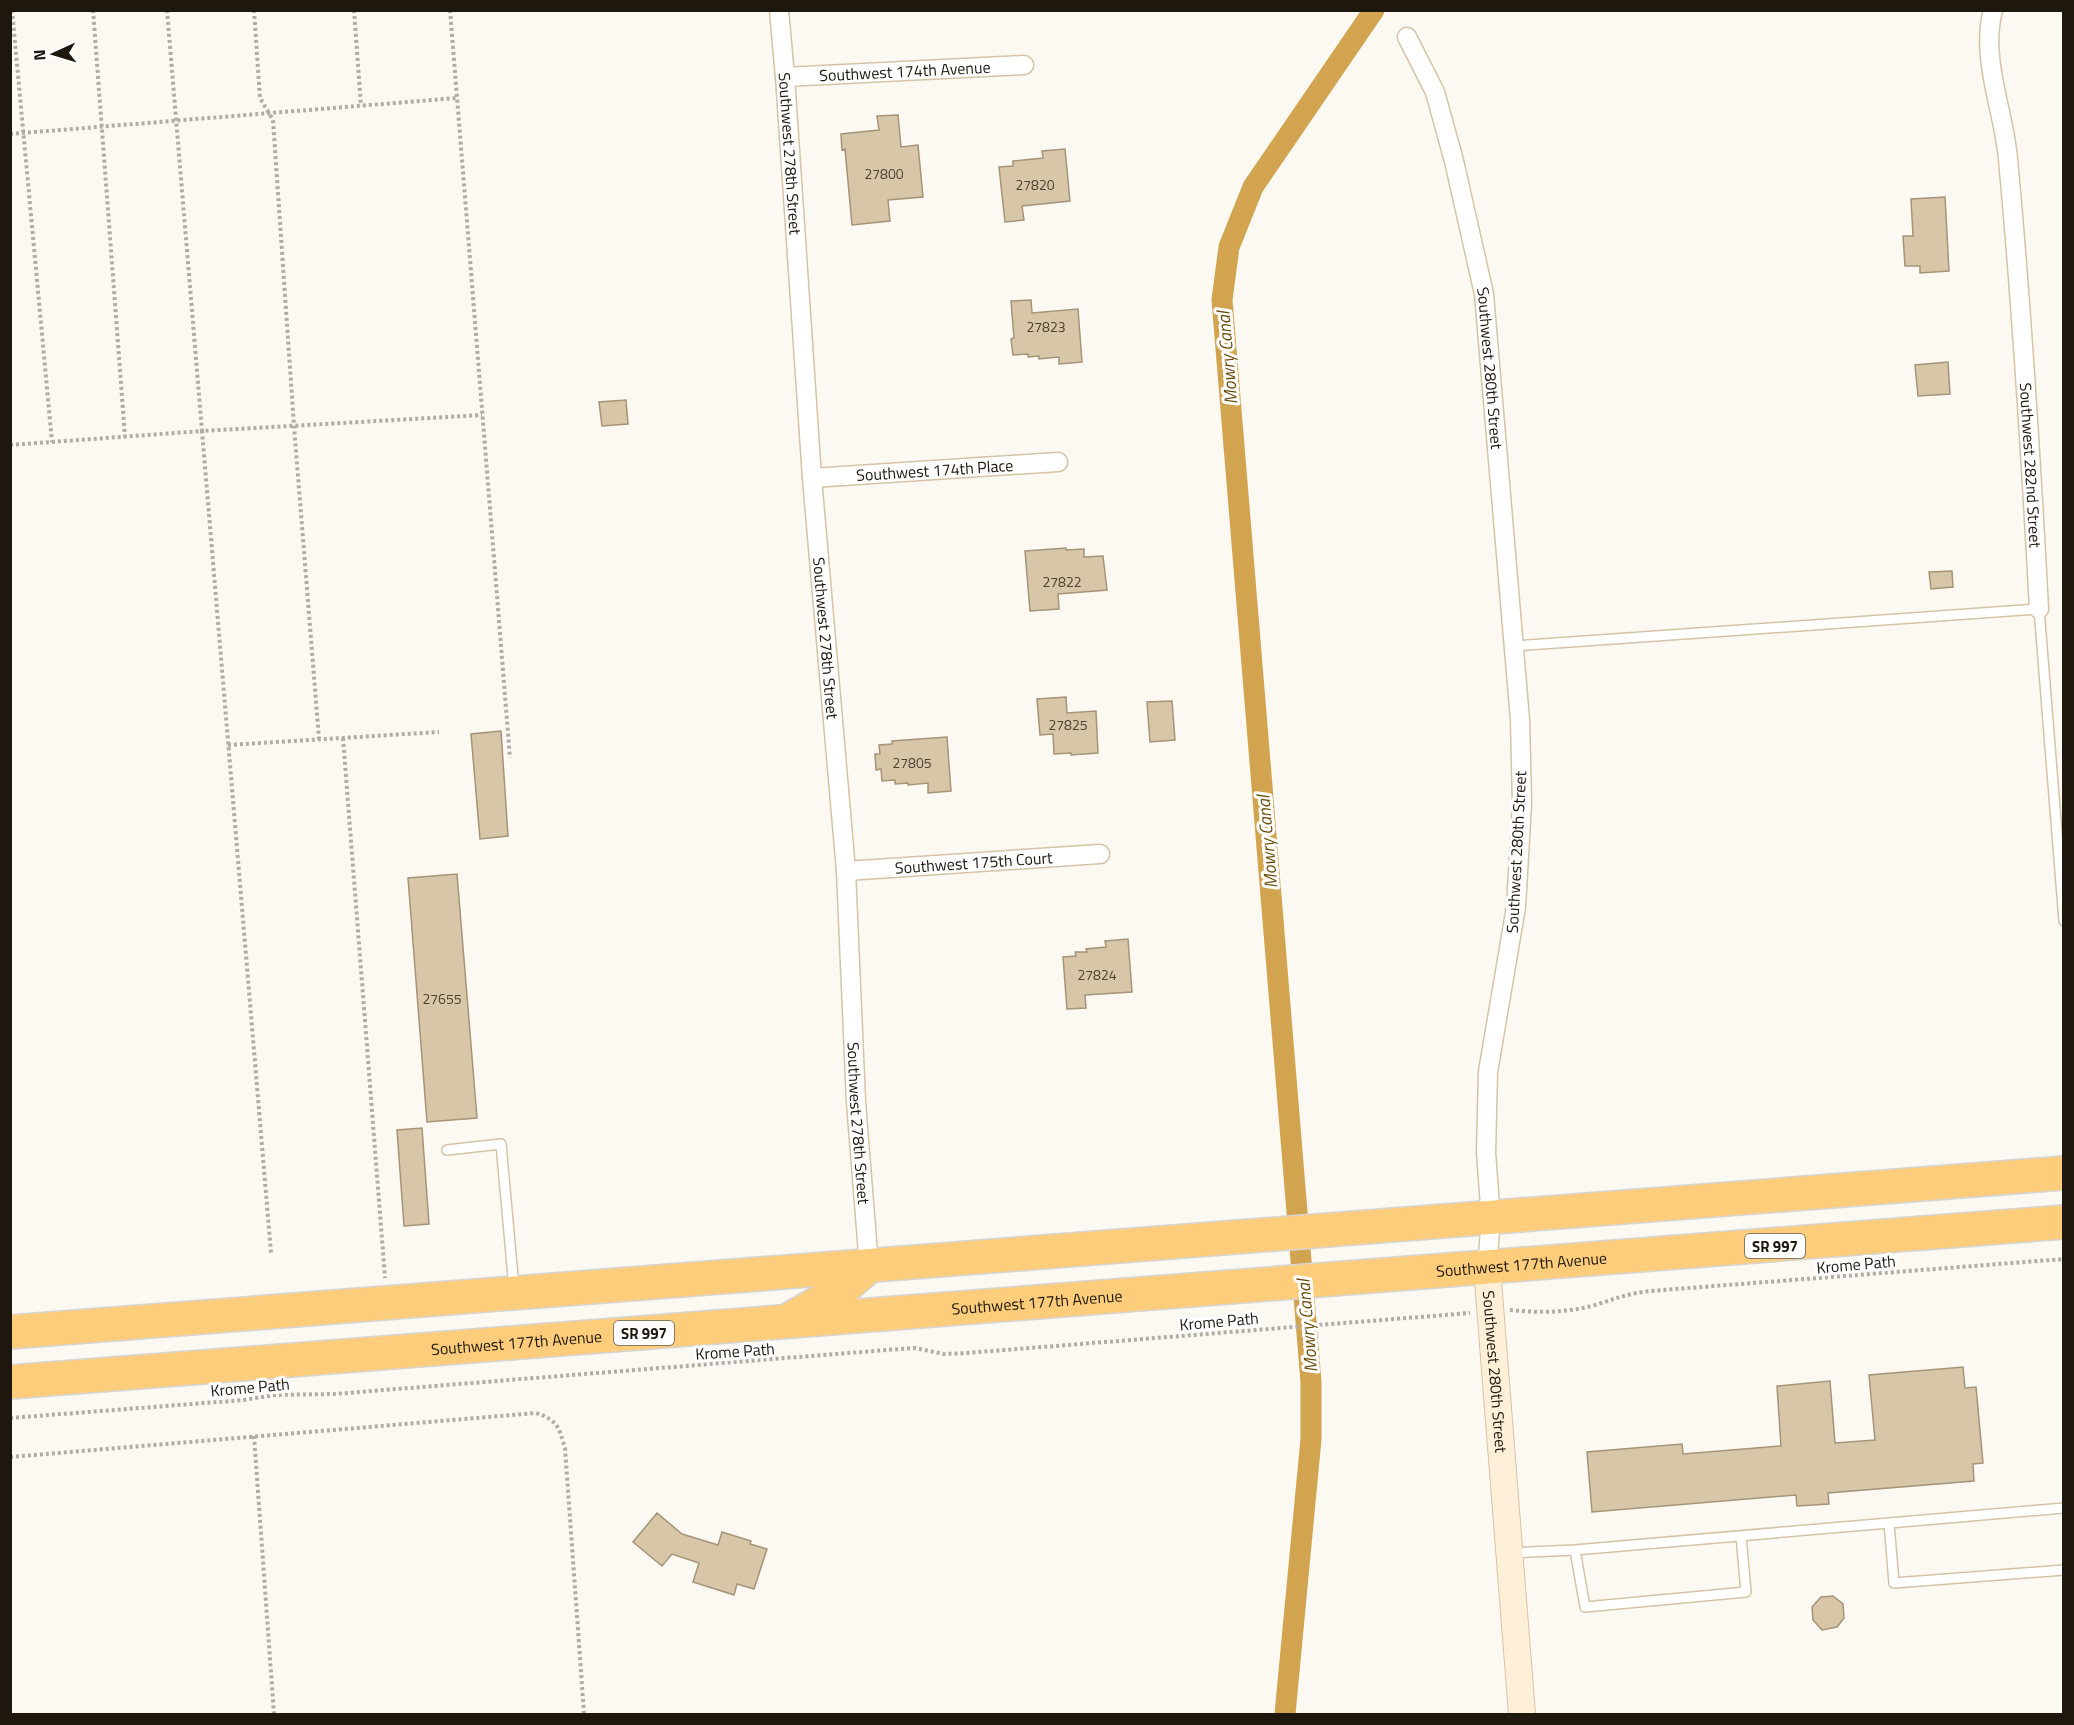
<svg xmlns="http://www.w3.org/2000/svg" width="2074" height="1725" viewBox="0 0 2074 1725" font-family="'Titillium Web',sans-serif">
  <style>
    .lines { fill: none; stroke-linecap: round; stroke-linejoin: round }
    .canal { stroke: #d2a450; stroke-width: 21 }
    .building { fill: #d8c6a8; stroke: #a59478; stroke-width: 1.5 }
    .lane-casing { stroke: #d6c3a6; stroke-width: 12 }
    .street-casing { stroke: #d6c3a6; stroke-width: 21 }
    .secondary-casing { stroke: #d6c3a6; stroke-width: 28 }
    .highway-casing { stroke: #d6d5d3; stroke-width: 36 }
    .path { stroke: #b1aca5; stroke-width: 4; stroke-dasharray: 3 3; stroke-linecap: butt }
    .lane { stroke: #fff; stroke-width: 9 }
    .street { stroke: #fff; stroke-width: 18 }
    .secondary { stroke: #fef0d8; stroke-width: 26 }
    .highway { stroke: #fdcd7c; stroke-width: 33 }
    .labels { text-anchor: middle; dominant-baseline: central; stroke-width: 6; stroke-linejoin: round; paint-order: stroke }
    .number-label { font-size: 14px; fill: #4c4334 }
    .shield { fill: #fff; stroke: #625d56; stroke-width: 1.5 }
    .shield-label { font-size: 15px; font-weight: bold; fill: #1e170d }
    .street-label { font-size: 16px; fill: #1e170d; stroke: #fff }
    .water-label { font-size: 18px; font-style: italic; fill: #6d4d0b; stroke: #fff }
  </style>
  <rect width="100%" height="100%" fill="#fcf9f3"/>
  <g class="lines">
    <path class="canal" d="M 1285,1714 L 1311,1439 L 1311,1382 L 1222,300 L 1229,247 L 1253,187 L 1374,10"/>
  </g>
  <path class="building" d="M 898,115 L 901,147 L 918,145 L 923,197 L 888,200 L 890,221 L 852,225 L 845,149 L 842,150 L 841,134 L 879,130 L 877,116 Z
    M 1065,149 L 1070,201 L 1022,206 L 1024,220 L 1005,222 L 999,167 L 1013,166 L 1013,161 L 1043,158 L 1042,151 Z
    M 1945,197 L 1949,271 L 1920,273 L 1920,266 L 1905,266 L 1903,236 L 1913,236 L 1911,199 Z
    M 1031,300 L 1032,313 L 1078,309 L 1082,362 L 1059,364 L 1059,357 L 1039,359 L 1039,356 L 1028,357 L 1028,354 L 1013,355 L 1011,339 L 1014,338 L 1011,301 Z
    M 1948,362 L 1950,394 L 1918,396 L 1915,365 Z
    M 626,400 L 628,424 L 602,426 L 599,402 Z
    M 1066,548 L 1066,550 L 1084,549 L 1084,557 L 1103,556 L 1107,590 L 1058,594 L 1059,609 L 1030,611 L 1025,551 Z
    M 1952,571 L 1953,587 L 1931,589 L 1929,572 Z
    M 1066,697 L 1067,713 L 1096,711 L 1098,753 L 1071,755 L 1071,753 L 1054,754 L 1053,734 L 1040,735 L 1037,699 Z
    M 1172,701 L 1175,740 L 1150,742 L 1147,702 Z
    M 501,731 L 508,836 L 480,839 L 471,734 Z
    M 947,737 L 951,791 L 928,793 L 928,783 L 908,785 L 908,783 L 895,784 L 895,780 L 882,781 L 881,769 L 876,770 L 875,754 L 880,754 L 879,745 L 892,744 L 892,741 Z
    M 457,874 L 477,1118 L 427,1122 L 408,878 Z
    M 1128,939 L 1132,992 L 1085,995 L 1086,1008 L 1067,1009 L 1063,957 L 1076,956 L 1075,952 L 1087,952 L 1086,949 L 1106,947 L 1105,941 Z
    M 422,1128 L 429,1224 L 404,1226 L 397,1130 Z
    M 1963,1367 L 1965,1388 L 1976,1387 L 1983,1463 L 1973,1464 L 1974,1481 L 1828,1493 L 1829,1504 L 1797,1506 L 1796,1495 L 1592,1512 L 1587,1452 L 1682,1444 L 1683,1454 L 1781,1446 L 1777,1386 L 1830,1381 L 1835,1443 L 1875,1440 L 1869,1375 Z
    M 657,1513 L 682,1534 L 718,1545 L 722,1532 L 751,1541 L 750,1544 L 767,1549 L 754,1589 L 737,1584 L 734,1595 L 693,1582 L 699,1563 L 672,1554 L 662,1566 L 633,1542 Z
    M 1833,1596 L 1843,1604 L 1844,1618 L 1837,1627 L 1822,1630 L 1813,1620 L 1812,1607 L 1821,1597 Z"/>
  <g class="lines">
    <g class="lane-casing">
      <path id="lane" d="M 1514,646 L 2039,609 L 2064,921
        M 447,1150 L 501,1144 L 514,1288
        M 1889,1523 L 1894,1583 L 2064,1570
        M 1575,1550 L 1585,1607 L 1746,1592 L 1741,1536
        M 1510,1553 L 1575,1550 L 2064,1508"/>
    </g>
    <g class="street-casing">
      <g id="street">
        <path id="s1" d="M 779,10 L 785,77 L 812,478 L 846,871 L 856,1102 L 869,1266"/>
        <path id="s2" d="M 1993,10 C 1980,59 2004,110 2008,159 C 2022,309 2031,459 2039,609"/>
        <path id="s3" d="M 1407,37 L 1435,92 L 1454,161 L 1484,294 L 1520,720 L 1522,803 L 1516,907 L 1488,1072 L 1486,1153 L 1491,1218 L 1487,1268"/>
        <path id="s4" d="M 785,77 L 1024,65"/>
        <path id="s5" d="M 812,478 L 1058,462"/>
        <path id="s6" d="M 846,871 L 1100,854"/>
      </g>
    </g>
    <g class="secondary-casing">
      <g id="secondary">
        <path id="s7" d="M 1487,1268 L 1522,1714"/>
      </g>
    </g>
    <g class="highway-casing">
      <g id="highway">
        <path d="M 792,1318 L 843,1289 L 869,1266"/>
        <path d="M 10,1332 L 2064,1173"/>
        <path id="s8" d="M 10,1382 L 2064,1222"/>
      </g>
    </g>
    <path class="path" d="M 12,10 L 52,442
      M 93,10 L 125,437
      M 167,10 L 202,431 L 482,415
      M 254,10 L 260,98 L 273,120 L 294,426 L 319,739
      M 354,10 L 361,106
      M 450,10 L 510,758
      M 10,134 L 457,98
      M 10,445 L 202,431 L 271,1253
      M 343,738 L 385,1278
      M 228,745 L 439,732
      M 1510,1310 C 1538,1313 1567,1313 1595,1305 C 1614,1299 1630,1293 1650,1291 L 2064,1259
      M 10,1418 L 244,1400 L 274,1395 L 334,1394 L 886,1350 L 915,1348 L 944,1354 L 967,1353 L 1470,1313
      M 254,1436 L 274,1714
      M 10,1457 L 536,1413 C 558,1420 559,1428 565,1448 L 584,1714"/>
    <use href="#lane" class="lane"/>
    <use href="#street" class="street"/>
    <use href="#secondary" class="secondary"/>
    <use href="#highway" class="highway"/>
  </g>
  <g class="labels">
    <g class="number-label">
      <text x="884" y="173">27800</text>
      <text x="1035" y="184">27820</text>
      <text x="1046" y="326">27823</text>
      <text x="1062" y="581">27822</text>
      <text x="1068" y="724">27825</text>
      <text x="912" y="762">27805</text>
      <text x="1097" y="974">27824</text>
      <text x="442" y="998">27655</text>
    </g>
    <g class="shield">
      <rect x="1745" y="1234" width="60" height="24" rx="4.5"/>
      <rect x="614" y="1321" width="60" height="24" rx="4.5"/>
    </g>
    <g class="shield-label">
      <text x="1775" y="1246">SR 997</text>
      <text x="644" y="1333">SR 997</text>
    </g>
    <g class="street-label">
      <text stroke="none"><textPath href="#s4" startOffset="120">Southwest 174th Avenue</textPath></text>
      <text stroke="none"><textPath href="#s1" startOffset="144">Southwest 278th Street</textPath></text>
      <text stroke="none"><textPath href="#s3" startOffset="344">Southwest 280th Street</textPath></text>
      <text stroke="none"><textPath href="#s2" startOffset="458">Southwest 282nd Street</textPath></text>
      <text stroke="none"><textPath href="#s5" startOffset="123">Southwest 174th Place</textPath></text>
      <text stroke="none"><textPath href="#s1" startOffset="630">Southwest 278th Street</textPath></text>
      <text transform="translate(1516 852) rotate(-87)">Southwest 280th Street</text>
      <text stroke="none"><textPath href="#s6" startOffset="128">Southwest 175th Court</textPath></text>
      <text stroke="none"><textPath href="#s1" startOffset="1116">Southwest 278th Street</textPath></text>
      <text transform="translate(1856 1264) rotate(-5)">Krome Path</text>
      <text stroke="none"><textPath href="#s8" startOffset="1516">Southwest 177th Avenue</textPath></text>
      <text stroke="none"><textPath href="#s8" startOffset="1030">Southwest 177th Avenue</textPath></text>
      <text transform="translate(1219 1321) rotate(-5)">Krome Path</text>
      <text stroke="none"><textPath href="#s8" startOffset="508">Southwest 177th Avenue</textPath></text>
      <text transform="translate(735 1351) rotate(-4)">Krome Path</text>
      <text stroke="none"><textPath href="#s7" startOffset="104">Southwest 280th Street</textPath></text>
      <text transform="translate(250 1387) rotate(-5)">Krome Path</text>
    </g>
    <g class="water-label">
      <text transform="translate(1227 358) rotate(-95)">Mowry Canal</text>
      <text transform="translate(1267 842) rotate(-95)">Mowry Canal</text>
      <text transform="translate(1307 1326) rotate(-95)">Mowry Canal</text>
    </g>
  </g>
  <rect width="2074" height="1725" fill="none" stroke="#1e170d" stroke-width="24"/>
  <g transform="translate(54 54) rotate(266)" stroke="#ffffff" stroke-width="4.5" paint-order="stroke">
  <path d="M0-4.5L10 22L0 15L-10 22Z" fill="#1e170d"/>
  <text y="-9" font-size="16" font-weight="bold" text-anchor="middle" fill="#1e170d">N</text>
  </g>
</svg>
